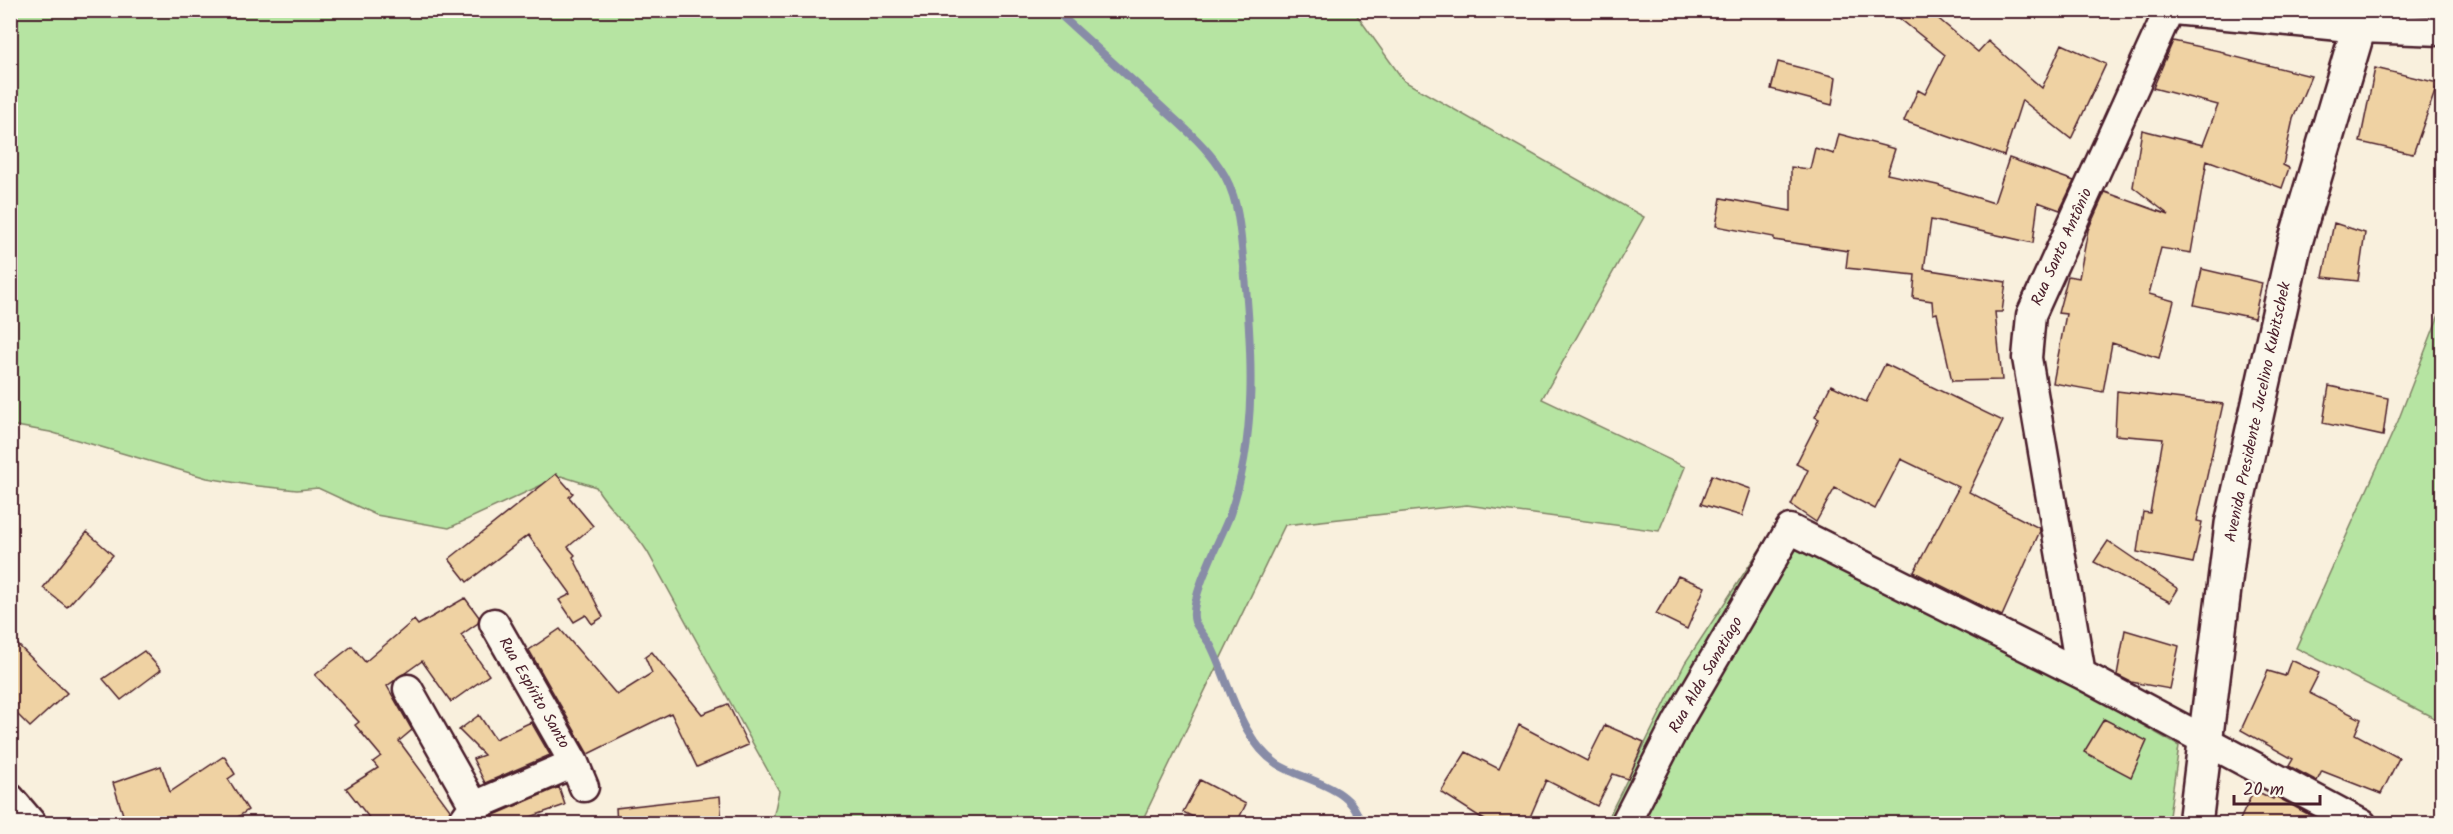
<svg xmlns="http://www.w3.org/2000/svg" width="2453" height="834" viewBox="0 0 2453 834" font-family="Kalam,sans-serif">
  <style>
    .green { fill: #b6e4a2; stroke: #808266; stroke-width: 1.5 }
    .lines { fill: none; stroke-linecap: round; stroke-linejoin: round }
    .stream { stroke: #888ca7; stroke-width: 8 }
    .building { fill: #efd2a3; stroke: #4a1f2b; stroke-width: 1.5 }
    .street-casing { stroke: #4a1f2b; stroke-width: 33 }
    .secondary-casing { stroke: #4a1f2b; stroke-width: 38 }
    .street { stroke: #fbf7ec; stroke-width: 28 }
    .secondary { stroke: #fbf7ec; stroke-width: 33 }
    .labels { text-anchor: middle; dominant-baseline: central; stroke-width: 4.5; stroke-linejoin: round; paint-order: stroke }
    .street-label { font-size: 16px; fill: #4a1f2b; stroke: #fbf7ec }
  </style>
  <rect width="100%" height="100%" fill="#f9f0dd"/>
  <filter id="ink" filterUnits="userSpaceOnUse"><feTurbulence type="fractalNoise" baseFrequency=".0167" numOctaves="2"/><feDisplacementMap in="SourceGraphic" scale="12" xChannelSelector="R" yChannelSelector="G"/><feConvolveMatrix kernelMatrix="1 2 1 2 8 2 1 2 1" color-interpolation-filters="sRGB"/></filter>
  <g filter="url(#ink)">
    <path class="green" d="M 10,11 L 1354,11 L 1404,81 L 1644,217 L 1542,399 L 1685,467 L 1659,531 L 1467,505 L 1285,525 L 1141,823 L 772,823 L 779,791 L 647,551 C 632,527 610,511 596,487 L 561,476 L 449,528 L 376,515 L 318,488 L 297,490 L 249,485 L 207,478 L 50,432 L 11,425 Z
      M 2442,307 L 2442,722 L 2296,648 L 2398,421 Z
      M 1777,523 L 1856,560 L 2179,746 L 2168,823 L 1605,824 L 1685,663 Z"/>
    <g class="lines">
      <path class="stream" d="M 1055,10 C 1088,40 1120,69 1153,99 C 1176,121 1202,141 1220,168 C 1240,197 1240,234 1244,266 C 1252,348 1258,438 1229,517 C 1221,538 1187,602 1195,622 C 1199,630 1206,638 1211,646 C 1230,684 1240,739 1277,764 C 1303,781 1355,786 1360,824"/>
    </g>
    <path class="building" d="M 1889,10 L 1928,10 L 1978,52 L 1988,41 L 2042,88 L 2062,44 L 2106,64 L 2071,139 L 2022,100 L 2004,156 L 1904,121 L 1918,90 L 1925,94 L 1945,55 Z
      M 2173,41 L 2224,52 L 2224,54 L 2311,76 L 2293,119 L 2283,165 L 2289,168 L 2282,188 L 2207,160 L 2191,253 L 2161,248 L 2149,294 L 2174,301 L 2159,358 L 2112,343 L 2103,392 L 2053,383 L 2066,314 L 2058,313 L 2068,276 L 2079,278 L 2088,230 L 2105,192 L 2169,215 L 2133,187 L 2142,130 L 2203,145 L 2218,105 L 2153,88 Z
      M 1778,62 L 1836,77 L 1832,105 L 1771,89 Z
      M 2375,68 L 2438,83 L 2413,154 L 2360,142 Z
      M 1839,134 L 1895,149 L 1887,174 L 1937,185 L 1994,203 L 2009,158 L 2074,181 L 2060,210 L 2038,202 L 2033,243 L 1931,220 L 1924,269 L 2006,282 L 2002,312 L 1995,312 L 2002,380 L 1952,381 L 1937,313 L 1933,314 L 1932,301 L 1913,298 L 1915,275 L 1846,268 L 1848,251 L 1774,240 L 1774,237 L 1716,226 L 1721,198 L 1791,211 L 1791,167 L 1810,169 L 1815,148 L 1834,154 Z
      M 2334,223 L 2365,233 L 2358,281 L 2323,277 Z
      M 2202,269 L 2262,283 L 2254,318 L 2194,305 Z
      M 1885,364 L 2003,421 L 1969,492 L 2039,528 L 2040,531 L 2002,616 L 1914,572 L 1959,487 L 1901,459 L 1875,509 L 1835,488 L 1816,522 L 1791,505 L 1808,470 L 1796,464 L 1819,419 L 1815,417 L 1831,385 L 1866,402 Z
      M 2329,386 L 2388,398 L 2383,436 L 2323,423 Z
      M 2117,391 L 2223,404 L 2197,521 L 2202,522 L 2193,563 L 2137,552 L 2143,512 L 2150,513 L 2163,439 L 2115,435 Z
      M 556,474 L 573,493 L 569,497 L 593,526 L 568,547 L 575,555 L 573,557 L 603,617 L 592,624 L 586,615 L 574,622 L 559,600 L 571,594 L 528,535 L 467,582 L 449,559 Z
      M 1712,475 L 1751,489 L 1742,516 L 1701,504 Z
      M 87,532 L 113,555 L 67,607 L 43,588 Z
      M 2108,541 L 2178,589 L 2170,602 L 2094,562 Z
      M 1678,576 L 1705,587 L 1687,629 L 1656,614 Z
      M 465,598 L 479,617 L 478,623 L 461,635 L 489,675 L 451,702 L 422,661 L 387,686 L 412,730 L 399,741 L 450,810 L 445,824 L 374,824 L 346,788 L 378,768 L 373,762 L 381,756 L 355,725 L 359,722 L 315,675 L 352,646 L 365,662 L 414,620 L 418,625 Z
      M 560,629 L 617,695 L 652,673 L 645,657 L 652,652 L 702,714 L 728,704 L 748,745 L 697,767 L 671,713 L 588,754 L 529,650 Z
      M 2125,630 L 2179,646 L 2170,689 L 2131,682 L 2117,675 Z
      M 10,637 L 67,693 L 30,727 L 10,707 Z
      M 144,651 L 161,670 L 121,700 L 103,679 Z
      M 2291,660 L 2319,673 L 2309,693 L 2361,719 L 2355,734 L 2399,758 L 2381,794 L 2322,771 L 2317,781 L 2289,766 L 2293,759 L 2241,730 L 2268,671 L 2285,676 Z
      M 479,715 L 495,739 L 531,722 L 550,755 L 485,783 L 473,759 L 484,755 L 459,730 Z
      M 2104,719 L 2147,741 L 2131,777 L 2084,752 Z
      M 1519,725 L 1587,761 L 1605,725 L 1644,742 L 1628,779 L 1613,774 L 1597,806 L 1546,780 L 1527,824 L 1491,824 L 1441,792 L 1466,752 L 1499,769 Z
      M 224,756 L 235,774 L 228,779 L 248,810 L 227,824 L 126,824 L 113,783 L 161,766 L 170,792 Z
      M 1200,780 L 1246,804 L 1236,824 L 1207,824 L 1183,812 Z
      M 559,787 L 565,805 L 510,824 L 482,824 L 485,819 Z
      M 2254,790 L 2273,799 L 2275,796 L 2326,824 L 2238,824 Z
      M 720,796 L 722,824 L 617,824 L 616,808 Z"/>
    <g class="lines">
      <g class="street-casing">
        <path id="street" d="M 2174,10 L 2360,28 L 2442,31
          M 494,623 L 574,763 L 584,787
          M 2081,674 L 2027,358 L 2031,315 L 2169,10
          M 408,689 L 474,806
          M 10,798 L 32,824
          M 461,824 L 474,806 L 574,763
          M 1625,824 L 1678,721 L 1790,529 L 2081,674 L 2362,824"/>
      </g>
      <g class="secondary-casing">
        <path id="secondary" d="M 2195,824 L 2232,524 L 2294,246 L 2364,10"/>
      </g>
      <use href="#street" class="street"/>
      <use href="#secondary" class="secondary"/>
    </g>
  </g>
  <g class="labels">
    <g class="street-label">
      <text transform="translate(2062 247) rotate(-66)">Rua Santo Antônio</text>
      <text transform="translate(2258 412) rotate(-78)">Avenida Presidente Jucelino Kubitschek</text>
      <text transform="translate(1706 675) rotate(-60)">Rua Alda Sanatiago</text>
      <text transform="translate(534 693) rotate(60)">Rua Espírito Santo</text>
    </g>
  </g>
  <rect width="2453" height="834" fill="none" stroke="#fbf7ec" stroke-width="36"/>
  <rect x="18" y="18" width="2417" height="798" fill="none" stroke="#4a1f2b" stroke-width="2" filter="url(#ink)"/>
  <path d="M2234 795v9h86v-9" fill="none" stroke="#4a1f2b" stroke-width="3"/>
  <text x="2243" y="795" font-size="18" fill="#4a1f2b" stroke="#fbf7ec" stroke-width="4.5" paint-order="stroke">20 m</text>
</svg>
